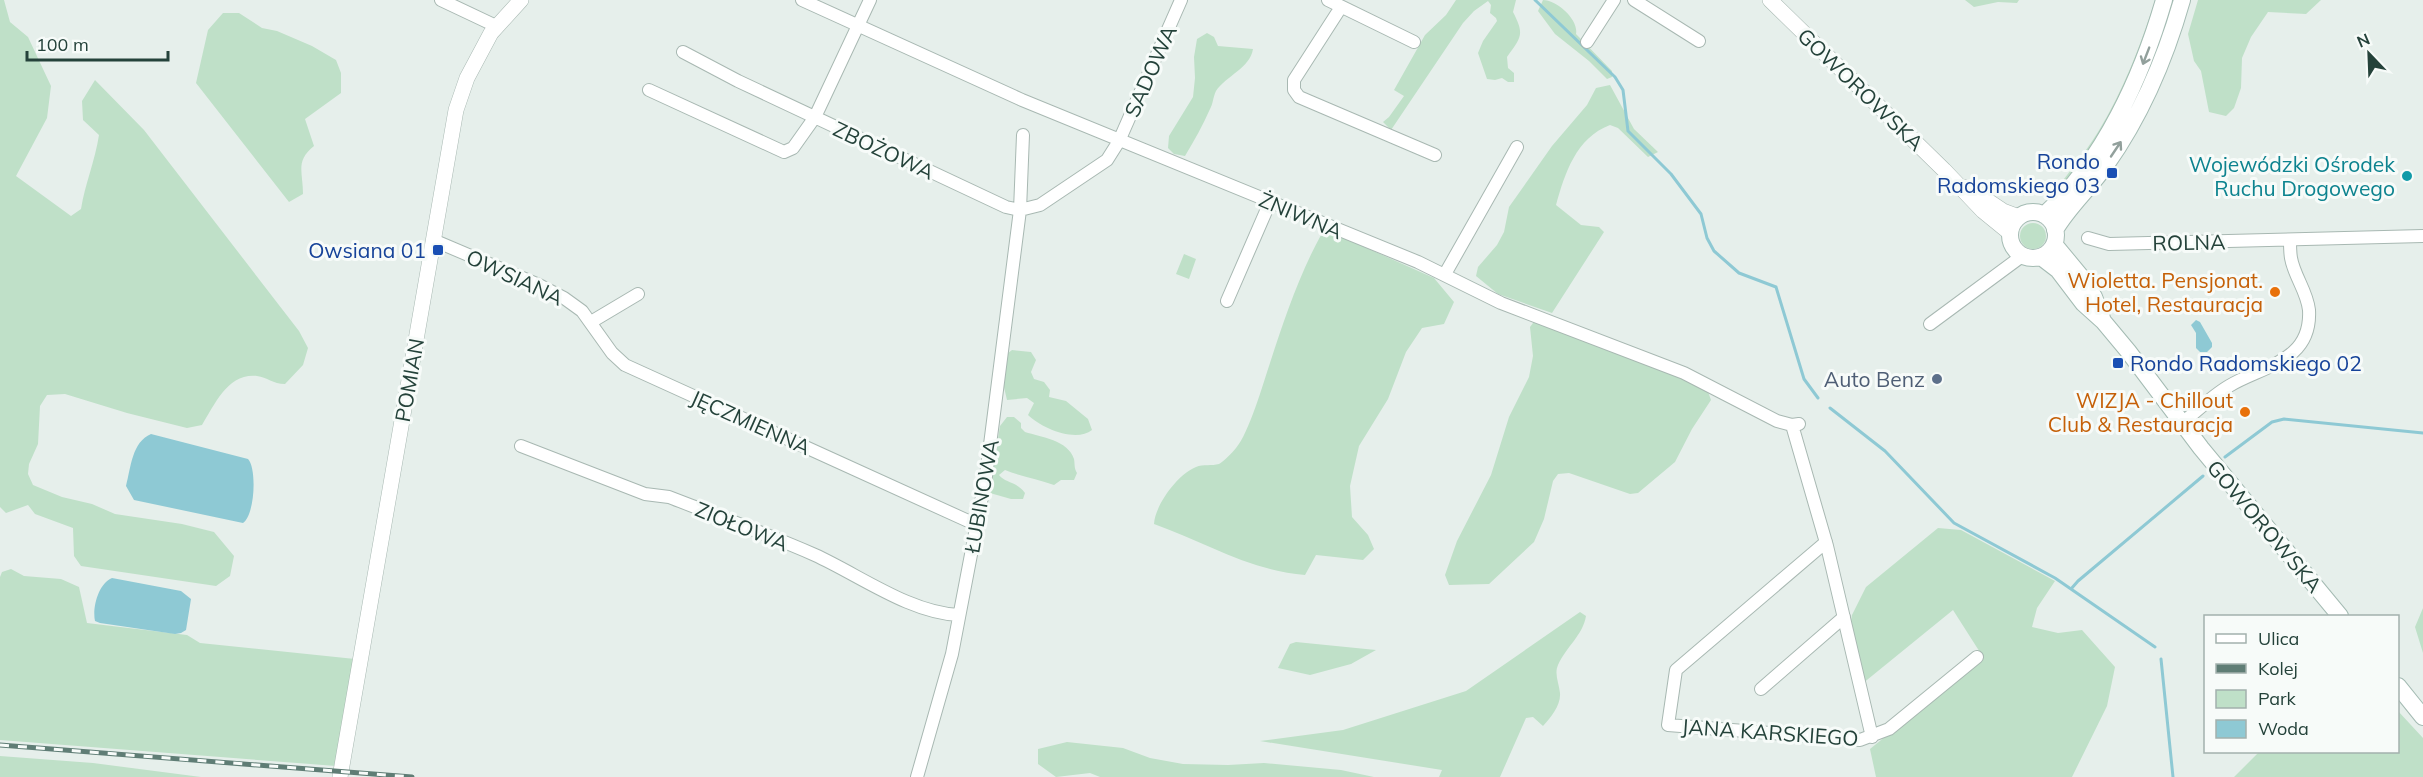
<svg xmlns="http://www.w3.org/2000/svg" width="2423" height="777" viewBox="0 0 2423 777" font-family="Mulish,sans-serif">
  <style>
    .green { fill: #bfe0c8 }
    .water { fill: #8ec9d4 }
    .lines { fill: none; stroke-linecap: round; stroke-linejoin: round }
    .stream { stroke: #8ec9d4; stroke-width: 3 }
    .minor-casing { stroke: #a8b8b2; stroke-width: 14 }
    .tertiary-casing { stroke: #a8b8b2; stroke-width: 16 }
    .secondary-casing { stroke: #a4bbb3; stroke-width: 18 }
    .minor { stroke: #fff; stroke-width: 12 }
    .tertiary { stroke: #fff; stroke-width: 15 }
    .secondary { stroke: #fff; stroke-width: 16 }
    .rail-casing { stroke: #5f7d75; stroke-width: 5 }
    .rail { stroke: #f7fbf9; stroke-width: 3; stroke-dasharray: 9; stroke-linecap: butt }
    .oneway { stroke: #92a09c }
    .transit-dot { fill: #1a4fb4; stroke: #f7fbf9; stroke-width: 2 }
    .culture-dot { fill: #0f9aa8; stroke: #f7fbf9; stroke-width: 2 }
    .food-dot { fill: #e8710a; stroke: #f7fbf9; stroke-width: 2 }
    .service-dot { fill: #5c6f8a; stroke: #f7fbf9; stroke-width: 2 }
    .labels { text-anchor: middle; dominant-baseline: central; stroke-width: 6; stroke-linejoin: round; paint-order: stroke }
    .street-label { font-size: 21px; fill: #24423a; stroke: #f7fbf9 }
    .transit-label { font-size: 21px; fill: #164399; stroke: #f7fbf9; text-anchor: end }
    .culture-label { font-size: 21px; fill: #0d838f; stroke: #f7fbf9; text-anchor: end }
    .food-label { font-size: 21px; fill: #c56008; stroke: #f7fbf9; text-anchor: end }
    .service-label { font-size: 21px; fill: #4e5e75; stroke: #f7fbf9; text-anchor: end }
  </style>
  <rect width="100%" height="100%" fill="#e6efeb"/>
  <path class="green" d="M 0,0 L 4,0 L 10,22 L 28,37 L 51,86 L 47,118 L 16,176 L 71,216 L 81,209 C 85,184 95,161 99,135 L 83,120 L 82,101 L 95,80 L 144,130 L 299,331 L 308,348 L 303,365 L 285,384 C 273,384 267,377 257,376 C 228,373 215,404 202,425 L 187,428 L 127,413 L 65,394 L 47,395 L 40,406 L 38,444 L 29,464 L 28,474 L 33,485 L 62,497 L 92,504 L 115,514 L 182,524 L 214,532 L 234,556 L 230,576 L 216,586 L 81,566 L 74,556 L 73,528 L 35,514 L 28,505 L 6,513 L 0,507 Z
    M 1456,0 L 1516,0 L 1513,12 C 1525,35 1521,37 1507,57 L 1508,68 L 1514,73 L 1514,82 L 1508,82 L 1502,78 L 1495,80 L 1487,79 L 1478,53 L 1483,41 L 1497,21 L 1496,18 L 1490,13 L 1491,5 L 1488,1 L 1474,11 L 1463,23 L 1391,130 L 1383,122 L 1389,117 L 1404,96 L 1394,90 L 1425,35 L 1446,15 Z
    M 1543,0 C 1557,0 1579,20 1576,34 L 1612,71 L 1612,77 L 1607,79 L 1589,61 L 1555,34 L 1538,11 Z
    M 1965,0 L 2019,0 L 2017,3 L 1998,2 L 1974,7 Z
    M 2155,0 L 2158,0 L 2145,42 L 2101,133 L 2057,195 L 2054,192 C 2069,172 2085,153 2098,132 C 2123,91 2141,45 2155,0 Z
    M 2198,0 L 2321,0 L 2306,14 L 2268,12 L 2251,37 L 2242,58 L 2241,88 L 2234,108 L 2226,116 L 2209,112 L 2201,71 L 2194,61 L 2188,34 Z
    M 223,13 L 239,13 L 262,28 L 277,31 L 312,46 L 336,60 L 341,73 L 341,93 L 305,119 L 314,146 C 295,161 303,172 303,194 L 289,202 L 196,83 L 208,30 Z
    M 1207,33 L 1214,37 L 1218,46 L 1253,49 C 1250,68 1226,76 1216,91 C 1213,97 1213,104 1210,109 C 1203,125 1194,141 1185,156 L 1174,154 L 1168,148 L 1169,136 L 1193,97 L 1195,78 L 1194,57 L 1197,39 Z
    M 1610,85 L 1634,129 L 1658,152 L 1648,157 L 1618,128 L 1610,125 C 1576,138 1565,173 1556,205 L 1581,225 L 1599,227 L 1604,232 L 1552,313 L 1498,294 L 1476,276 L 1478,267 L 1497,245 L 1504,232 L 1509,207 L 1552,146 L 1587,105 L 1596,88 Z
    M2020 236a13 13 0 1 1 26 0a13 13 0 1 1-26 0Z
    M 1333,233 L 1434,278 L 1454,302 L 1444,324 L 1422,328 L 1406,352 L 1388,399 L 1359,446 L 1350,486 L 1352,517 L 1368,535 L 1374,549 L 1363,560 L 1316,555 L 1305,575 C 1250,571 1205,542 1154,524 C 1155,505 1178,474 1196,467 C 1203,464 1212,466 1219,464 C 1224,461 1232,453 1236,448 C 1249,433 1263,384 1270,363 C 1284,320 1299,275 1321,235 Z
    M 1184,254 L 1196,259 L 1189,279 L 1176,274 Z
    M 1536,319 L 1580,335 L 1707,389 L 1711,400 L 1692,429 L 1675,462 L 1638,493 L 1630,494 L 1569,473 L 1558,474 L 1553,481 L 1544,519 L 1534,542 L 1489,584 L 1449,585 L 1445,575 L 1457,541 L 1491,475 L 1509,417 L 1529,377 L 1533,356 L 1530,327 Z
    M 1012,350 L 1031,352 L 1036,360 L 1031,372 L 1034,379 L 1044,382 L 1050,390 L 1049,397 L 1066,401 L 1088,419 L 1092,430 C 1076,443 1041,428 1028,415 L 1034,403 L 1027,398 L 1007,400 L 1003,383 L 1008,353 Z
    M 1007,417 L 1014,417 L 1021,423 L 1021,428 L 1025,432 C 1041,437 1068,440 1074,459 C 1075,465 1074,468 1077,473 L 1074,480 L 1061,480 L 1054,485 C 1038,479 1022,477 1005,470 L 999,475 C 1005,483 1016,481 1025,493 L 1023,499 L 1011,499 L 990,493 L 1000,426 Z
    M 1938,528 L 1961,530 L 2055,581 L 2037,608 L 2032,627 L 2058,633 L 2082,630 L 2115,667 L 2107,706 L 2072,777 L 1876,777 L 1870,749 L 1983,657 L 1953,610 L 1862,684 L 1847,640 L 1852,615 L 1866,587 Z
    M 11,569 L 24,576 L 61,579 L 79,587 L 87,623 L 187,635 L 200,643 L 355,659 L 336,766 L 0,740 L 0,577 L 2,572 Z
    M 2423,608 L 2423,653 L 2415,627 Z
    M 1580,612 L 1586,616 C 1583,635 1566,647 1558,665 C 1554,674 1559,683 1560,693 C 1561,705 1551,717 1543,726 L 1533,717 L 1526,718 L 1500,777 L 1439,777 L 1442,770 L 1260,741 L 1343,730 L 1466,691 Z
    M 1296,642 L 1376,650 L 1351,664 L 1310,675 L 1278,668 L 1290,644 Z
    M 2398,711 L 2423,738 L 2423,777 L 2234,777 L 2259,752 L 2398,752 Z
    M 1067,742 L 1123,748 L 1150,758 L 1183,764 L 1228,765 L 1264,763 L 1341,770 L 1374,777 L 1100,777 L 1090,773 L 1056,777 L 1038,764 L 1038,749 Z
    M 0,756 L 93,763 L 201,777 L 0,777 Z"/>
  <path class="water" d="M 2196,320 L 2200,322 L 2212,343 L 2212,347 L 2207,352 L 2200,352 L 2196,348 L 2196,333 L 2191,325 Z
    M 151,434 L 248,459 C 257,468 255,515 243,523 L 134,500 L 126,486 C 131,467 132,442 151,434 Z
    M 112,578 L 181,591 L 191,599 L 186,630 L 181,633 L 175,634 L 100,623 L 95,621 C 92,607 99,583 112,578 Z"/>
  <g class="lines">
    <path class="stream" d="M 1535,0 L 1615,77 L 1623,90 L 1628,131 L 1671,174 L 1701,214 L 1707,238 L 1714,251 L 1739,273 L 1776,287 L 1804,379 L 1818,398
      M 1830,408 L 1885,451 L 1954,523 L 2055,578 L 2155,647
      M 2225,457 L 2272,422 L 2284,419 L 2423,433
      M 2071,589 L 2078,581 L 2203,476
      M 2161,659 L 2173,777"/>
    <g class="minor-casing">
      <path id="minor" d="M 441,0 L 496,26
        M 802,0 L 1022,100 L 1418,262 L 1501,303 L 1684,373 L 1777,421 L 1792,425 L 1799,424
        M 1328,0 L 1414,42
        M 1634,0 L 1699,41
        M 1341,7 L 1294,80 L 1294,90 L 1299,97 L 1435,155
        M 1587,42 L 1614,0
        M 683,52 L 738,81 L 1006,207 L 1020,210 L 1023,135
        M 649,90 L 784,152 L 793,148 L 815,117 L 870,0
        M 2088,238 L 2109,244 L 2423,236
        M 433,240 L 539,285 L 564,298 L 582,311 L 612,353 L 625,365 L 977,525
        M 1445,274 L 1517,147
        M 1227,301 L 1270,202
        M 591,322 L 638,294
        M 1930,324 L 2022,256
        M 2182,423 C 2197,411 2212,396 2229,386 C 2262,366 2312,362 2309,310 C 2307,291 2294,276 2291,258 C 2290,252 2290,246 2290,240
        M 1792,425 L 1827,546 L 1872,737
        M 521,446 L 645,494 L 669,497 C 718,516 767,534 815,555 C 859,575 910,613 959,615
        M 1826,542 L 1676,670 L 1668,725 L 1860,740 L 1889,729 L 1977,657
        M 1761,689 L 1844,617
        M 917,777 L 952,654 L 986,476 L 1020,210 L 1040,205 L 1107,160 L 1119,141 L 1181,0"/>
    </g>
    <g class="tertiary-casing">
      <path id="tertiary" d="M 1770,0 L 1944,170 L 1983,211 L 2010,233
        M 1967,187 L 2003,211 L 2019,217
        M 340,777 L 456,110 L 467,78 L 491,33 L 521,0"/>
    </g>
    <g class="secondary-casing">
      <path id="secondary" d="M2010 235a23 23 0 1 1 46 0a23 23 0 1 1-46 0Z
        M 2044,215 C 2104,161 2142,76 2164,0
        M 2055,230 C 2069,206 2090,188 2106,165 C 2142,114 2165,60 2182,0
        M 2054,244 L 2083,279 L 2094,297 L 2102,318
        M 2041,257 L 2058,270 L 2083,303 L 2103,321 L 2128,351 L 2201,448 L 2340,616
        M 2398,686 L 2423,717"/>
    </g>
    <use href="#minor" class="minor"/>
    <use href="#tertiary" class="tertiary"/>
    <use href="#secondary" class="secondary"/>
    <g class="rail-casing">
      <path id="rail" d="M 0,745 L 412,777"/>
    </g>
    <use href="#rail" class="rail"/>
  </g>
  <defs><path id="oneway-shaft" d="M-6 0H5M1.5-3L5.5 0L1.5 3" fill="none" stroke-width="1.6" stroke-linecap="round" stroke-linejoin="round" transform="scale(1.5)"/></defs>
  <g class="oneway">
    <use href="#oneway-shaft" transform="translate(2146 56) rotate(111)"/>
    <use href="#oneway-shaft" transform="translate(2116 149) rotate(-56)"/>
  </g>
  <g class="transit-dot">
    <rect x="2106" y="167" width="12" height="12" rx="3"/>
    <rect x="432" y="244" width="12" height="12" rx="3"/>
    <rect x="2112" y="357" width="12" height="12" rx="3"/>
  </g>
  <circle class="culture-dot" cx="2407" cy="176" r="6"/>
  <g class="food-dot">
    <circle cx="2275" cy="292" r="6"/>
    <circle cx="2245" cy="412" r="6"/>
  </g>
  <circle class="service-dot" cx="1937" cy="379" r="6"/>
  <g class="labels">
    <g class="street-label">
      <text transform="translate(1150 71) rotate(-66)">SADOWA</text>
      <text transform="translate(1861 89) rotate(44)">GOWOROWSKA</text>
      <text transform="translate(884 150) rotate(25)">ZBOŻOWA</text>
      <text transform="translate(1301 215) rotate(23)">ŻNIWNA</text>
      <text transform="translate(2189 242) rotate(-1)">ROLNA</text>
      <text transform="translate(515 277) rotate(25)">OWSIANA</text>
      <text transform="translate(409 380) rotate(-80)">POMIAN</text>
      <text transform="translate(751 422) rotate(24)">JĘCZMIENNA</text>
      <text transform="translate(981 496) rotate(-80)">ŁUBINOWA</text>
      <text transform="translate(742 526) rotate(22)">ZIOŁOWA</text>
      <text transform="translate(2265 526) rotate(50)">GOWOROWSKA</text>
      <text transform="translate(1770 732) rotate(4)">JANA KARSKIEGO</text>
    </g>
    <g class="transit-label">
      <text x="2100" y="161">Rondo<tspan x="2100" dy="24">Radomskiego 03</tspan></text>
      <text x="426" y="250">Owsiana 01</text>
      <text x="2130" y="363" text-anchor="start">Rondo Radomskiego 02</text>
    </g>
    <g class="culture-label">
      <text x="2395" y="164">Wojewódzki Ośrodek<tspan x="2395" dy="24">Ruchu Drogowego</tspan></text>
    </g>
    <g class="food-label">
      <text x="2263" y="280">Wioletta. Pensjonat.<tspan x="2263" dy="24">Hotel, Restauracja</tspan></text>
      <text x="2233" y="400">WIZJA - Chillout<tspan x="2233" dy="24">Club &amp; Restauracja</tspan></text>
    </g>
    <g class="service-label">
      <text x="1925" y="379">Auto Benz</text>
    </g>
  </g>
  <rect x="2204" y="615" width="195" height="138" fill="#f7fbf9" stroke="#a3b1ad" stroke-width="1.5"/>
  <rect x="2216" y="634" width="30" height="9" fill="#ffffff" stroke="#a3b1ad" stroke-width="1.5"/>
  <text x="2258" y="645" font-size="18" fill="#24423a">Ulica</text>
  <rect x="2216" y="664" width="30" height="9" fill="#5f7d75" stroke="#a3b1ad" stroke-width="1.5"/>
  <text x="2258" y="675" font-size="18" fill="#24423a">Kolej</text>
  <rect x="2216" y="690" width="30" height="18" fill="#bfe0c8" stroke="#a3b1ad" stroke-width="1.5"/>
  <text x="2258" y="705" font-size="18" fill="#24423a">Park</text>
  <rect x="2216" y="720" width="30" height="18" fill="#8ec9d4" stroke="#a3b1ad" stroke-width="1.5"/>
  <text x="2258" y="735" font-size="18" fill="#24423a">Woda</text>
  <g transform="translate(2369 54) rotate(337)" stroke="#f7fbf9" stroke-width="4.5" paint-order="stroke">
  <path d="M0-4.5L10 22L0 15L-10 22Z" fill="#24423a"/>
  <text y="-9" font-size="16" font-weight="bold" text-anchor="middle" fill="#24423a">N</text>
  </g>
  <path d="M27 51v9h141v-9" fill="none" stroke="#24423a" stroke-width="3"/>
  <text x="36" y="51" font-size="18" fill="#24423a" stroke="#f7fbf9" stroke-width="4.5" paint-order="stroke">100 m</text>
</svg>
